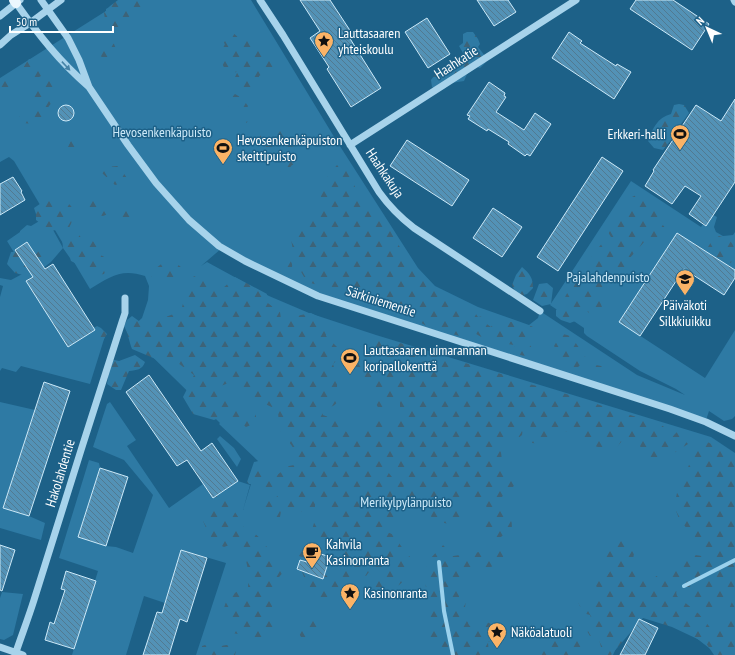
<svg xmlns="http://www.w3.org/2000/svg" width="735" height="655" viewBox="0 0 735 655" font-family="'PT Sans Narrow',sans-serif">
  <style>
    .green { fill: #2e7aa4 }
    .forest { fill: url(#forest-firs); fill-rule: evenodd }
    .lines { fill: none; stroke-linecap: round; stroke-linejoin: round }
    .stream { stroke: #9ad1ed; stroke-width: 4 }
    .building { fill: url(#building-back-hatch); stroke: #cce9f8 }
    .minor { stroke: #a7d3eb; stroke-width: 7 }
    .major { stroke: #ecf7fe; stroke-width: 10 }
    .oneway { fill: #4683a6 }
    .labels { text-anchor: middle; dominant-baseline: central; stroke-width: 3; stroke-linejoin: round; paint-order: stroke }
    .poi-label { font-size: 14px; fill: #fff; stroke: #1d6188; text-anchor: start }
    .street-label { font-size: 14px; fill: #fff; stroke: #1d6188 }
    .park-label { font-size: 14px; fill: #cce9f8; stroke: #1d6188 }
  </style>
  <defs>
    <pattern id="forest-firs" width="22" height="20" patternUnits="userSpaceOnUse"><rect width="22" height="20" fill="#2e7aa4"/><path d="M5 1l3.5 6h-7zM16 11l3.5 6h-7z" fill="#3d6378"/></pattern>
    <pattern id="building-back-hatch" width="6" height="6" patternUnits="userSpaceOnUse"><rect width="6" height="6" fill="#5392b6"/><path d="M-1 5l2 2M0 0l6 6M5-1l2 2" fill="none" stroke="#517a91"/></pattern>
  </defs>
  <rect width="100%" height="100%" fill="#1d6188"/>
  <path class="green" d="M 121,0 L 251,0 L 336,140 L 418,268 L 435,286 L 478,307 L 529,325 L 538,318 L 540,311 L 637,375 L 685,395 L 676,389 L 640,371 L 587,336 L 584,333 L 584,328 L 550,305 L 631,181 L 701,227 L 703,224 L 706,226 L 713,215 L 717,217 L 714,227 L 716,232 L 723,236 L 733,235 L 735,232 L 735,270 L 677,233 L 619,322 L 705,378 L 735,330 L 735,416 L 732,419 L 724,421 L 709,411 L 706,420 L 318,295 L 222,248 L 201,266 L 207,262 L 269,296 L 309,313 L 376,335 L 711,437 L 735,453 L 735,655 L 718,655 L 668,616 L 632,613 L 613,655 L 196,655 L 226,563 L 182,550 L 165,603 L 144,596 L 126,655 L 72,655 L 98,571 L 59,558 L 89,460 L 99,463 L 100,468 L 78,537 L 106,546 L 116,547 L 133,553 L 153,495 L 124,460 L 93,447 L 107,404 L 110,402 L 136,440 L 127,446 L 169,508 L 203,484 L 213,498 L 238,481 L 250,485 L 243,510 L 258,461 L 219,424 L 220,423 L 127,332 L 142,318 L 148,300 L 149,286 L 145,276 C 121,268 110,277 90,289 L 14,161 L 9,157 L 0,162 L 0,78 L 106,11 L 106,9 Z
    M 46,217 L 63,248 L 51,262 L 26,281 L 68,347 L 95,330 L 105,336 L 90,384 L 21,366 L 16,372 L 2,368 L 0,371 L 0,297 L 3,286 L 0,285 L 0,278 L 11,280 L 26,272 L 7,241 L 20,232 L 20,231 L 27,225 L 31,226 Z
    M 0,402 L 35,410 L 3,507 L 29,516 L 45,523 L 41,540 L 0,528 Z
    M 220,436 L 234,448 L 241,459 L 237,467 L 217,439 Z
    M 2,592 L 23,594 L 13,635 L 4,640 L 0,639 L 0,598 Z"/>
  <path class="forest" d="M 118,0 L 152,0 C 149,14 137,12 127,18 L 123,27 L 114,30 L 105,19 L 104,13 L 110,6 Z
    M 225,32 C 232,32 235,33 239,39 L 248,40 L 254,48 L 260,48 C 265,54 275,61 275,70 L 266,72 L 259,76 L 259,80 L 254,80 L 251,88 L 245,92 L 236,88 L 233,81 L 238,71 L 232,74 C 219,66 223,62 221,49 L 223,48 L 225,44 L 222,41 L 222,36 Z
    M 467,32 L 473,32 L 478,39 L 480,44 L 478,47 L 485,56 L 486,62 L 480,68 L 477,67 L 467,74 L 464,81 L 451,83 L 444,89 L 439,91 L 432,87 L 431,80 L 437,72 L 448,70 C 452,62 454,60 463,58 L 463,53 L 459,46 L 463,43 L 463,34 Z
    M 107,40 L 114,44 L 117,51 C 111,60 105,60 97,54 C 96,45 99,43 107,40 Z
    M 29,59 C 41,59 41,59 46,70 C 39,82 30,79 20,72 Z
    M 46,77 C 66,90 57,94 47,109 L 41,109 L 33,102 C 33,94 33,89 40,85 L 42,79 Z
    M 9,78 L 14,81 C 12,92 11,95 0,96 L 0,80 Z
    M 235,94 L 242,98 L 248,106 L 246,110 L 251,114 L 250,120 L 246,123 L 241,121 L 240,116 L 240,113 L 235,110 L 234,112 L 232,114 C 226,108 229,99 235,94 Z
    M 679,104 L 684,105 L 689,113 L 681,124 L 678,135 L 671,140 L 663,150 L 654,148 L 648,141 C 653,128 657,118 671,114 L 674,105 Z
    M 28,108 L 37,109 L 41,112 L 44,113 L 46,116 L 43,121 L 45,122 L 42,127 L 37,127 L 35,124 L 22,123 L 19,116 L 20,109 Z
    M 274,127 L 283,131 L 291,138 L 294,154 L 298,155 L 299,161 L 295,165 L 292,165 L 288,170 L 283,172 L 277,170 L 271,159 L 266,161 L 262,158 L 265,153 L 257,140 L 265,130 Z
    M 72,138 L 79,138 L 83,147 C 81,153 78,154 73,153 L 68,147 Z
    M 337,165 L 349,171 L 361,203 L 374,206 L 378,209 L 377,218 L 385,220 L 396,241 L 410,263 L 413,270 L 423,278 L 426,286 L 476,314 L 478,317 L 484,316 L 484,322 L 491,327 L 497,317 L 508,322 L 519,322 L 528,327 L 531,326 L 535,328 L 534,334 L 527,341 L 532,348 L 532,353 L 528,356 C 519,356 516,353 514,345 L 508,344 L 504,341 L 498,339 L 483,338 L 471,331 L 467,338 L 430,328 L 404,313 L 397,315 L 386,305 L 376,302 L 358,301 L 350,298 L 344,291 L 324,284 L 318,285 L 307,282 L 300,270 L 308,266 C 293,260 294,255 291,239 L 314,218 L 320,204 L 322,183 Z
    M 117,166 L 120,168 L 127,178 L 123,183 L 115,185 L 102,173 L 107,167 Z
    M 636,195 L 643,201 L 649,198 C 656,202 659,207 663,214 L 657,222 L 664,226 L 666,235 L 663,243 L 650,249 L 645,241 L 628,260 L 629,266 L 620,274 L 608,265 L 606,270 L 612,275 L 613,284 L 600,295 L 602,308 L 591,314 L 583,309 L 580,312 L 578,320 L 570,323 L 561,320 L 556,316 L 556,310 L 562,304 L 566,295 L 592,256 L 595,255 L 595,253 C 598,247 602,245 604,239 L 611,237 L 608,232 L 612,225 L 618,224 L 617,218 L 621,216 L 625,207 L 631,206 L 628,201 L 632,197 Z
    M 50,197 C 70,201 80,207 69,228 L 50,231 L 36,220 L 36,214 L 34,208 Z
    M 100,198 L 105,202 L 103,207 L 108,209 L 108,214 L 103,216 L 97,215 L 94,217 L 86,213 L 85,205 L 91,203 L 93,199 Z
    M 126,203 L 132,205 L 137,213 L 123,221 L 116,213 L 120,204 Z
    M 75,231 L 80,236 L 82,241 L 91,238 L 98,248 L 99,254 L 106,258 L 108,265 L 104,274 L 98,275 L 71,261 L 70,258 L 63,248 L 62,238 Z
    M 719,236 C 734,240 735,246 735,260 L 730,263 L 718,261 L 708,247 L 711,242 Z
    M 40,250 L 48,257 L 46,261 L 37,263 L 23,275 L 15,273 L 7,264 L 11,252 L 25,251 L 36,254 Z
    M 284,258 C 295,260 293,268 289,276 L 285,277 C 280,273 279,268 279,261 Z
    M 165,261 L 175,262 L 182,268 L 172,280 L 157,279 L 151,277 L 155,269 Z
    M 522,267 C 530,274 533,278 533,288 L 527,294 L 520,296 L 515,291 L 512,285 L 516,275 Z
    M 200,274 L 222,289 L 235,277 L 267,294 L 265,301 L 280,312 L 281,319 L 311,313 L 325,320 L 326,336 L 342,352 L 340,357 L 333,364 C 334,369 337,372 338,376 C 339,379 337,383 337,386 C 337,389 339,392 339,395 C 340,406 329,408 321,410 L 323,415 L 337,420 L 350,436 L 363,441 L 364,426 L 369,419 L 373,418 L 381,421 L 396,417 L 405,420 L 400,413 L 400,401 L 388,398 L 386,411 L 380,410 C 372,399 373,396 376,384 L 361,377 L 354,362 L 364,337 L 389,340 L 392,350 L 400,343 L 517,379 L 522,385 L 529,384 L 554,390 L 557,399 L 563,393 L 661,425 L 672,432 L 672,437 L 677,432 L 681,433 L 684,440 L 688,444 L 660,462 L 642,452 L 638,439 L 622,441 L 615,449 L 605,449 L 591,445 L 590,441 L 582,444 C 572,433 571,430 556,431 L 552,445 L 532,443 L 529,435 L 532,417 L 524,422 L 522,435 L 515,441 L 507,440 L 500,443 L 503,470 L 510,475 L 515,485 L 493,505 L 511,511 L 512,529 L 498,539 L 484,529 L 487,511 L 486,505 L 477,502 L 469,496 L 457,506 L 469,515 L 461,527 L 436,521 L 425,511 L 413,506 L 405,486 L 398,489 L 394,486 L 394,482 L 398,476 L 395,472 L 399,464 L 397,459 L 393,462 L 392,468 L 388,472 L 392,477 L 390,481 L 388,483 C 402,498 402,503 399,523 L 395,524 L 385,531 L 394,535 L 401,546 L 410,557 C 406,588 400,586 372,595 L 370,592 L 375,581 L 369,572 L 366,576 L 357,573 L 353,585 L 345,595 L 336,593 L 330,599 L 327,604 L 320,602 C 318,592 316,595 311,589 C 306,581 302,574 300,565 L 324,575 L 331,576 L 331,567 L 343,567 L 330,549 L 334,547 L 337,549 L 339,544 L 319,541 L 311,533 L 314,523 L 319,523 L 337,513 L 330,505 L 315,494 L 315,507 L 308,511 L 302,511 L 293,520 L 284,519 L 284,512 L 287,509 L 285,507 L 285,496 L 273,475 L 277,475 L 289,466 L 299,464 L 304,467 L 307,462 L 297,457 L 292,446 L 279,429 L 278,410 L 242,393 L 242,378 L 218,387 L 233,404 L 256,411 L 256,423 L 246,427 L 228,414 L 214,420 L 193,414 L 183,397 L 194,375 L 178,363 L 158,360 L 132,349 C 129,341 128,333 124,326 L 127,320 L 132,316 L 143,324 L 148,324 L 181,311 L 186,292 L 188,279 Z
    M 547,283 L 553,288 L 551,304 L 542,306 L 533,300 L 539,284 Z
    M 97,326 L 101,328 L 107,334 L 102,342 C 93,341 90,338 90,329 Z
    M 563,334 L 571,336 L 586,358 L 593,358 L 596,365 L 601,366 L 604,369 L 602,372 L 583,363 L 578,367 L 571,368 L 565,364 L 566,361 L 557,358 L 558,352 L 554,346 L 560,336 Z
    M 135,355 L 145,362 C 142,370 137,370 129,371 L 121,390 L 116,390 L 107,384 L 108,378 L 107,362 L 114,360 L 119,361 Z
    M 705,441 L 735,454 L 735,655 L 714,655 L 706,643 L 672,627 L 643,618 L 611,655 L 603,655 L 598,635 L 590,636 L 584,626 L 592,620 L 590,615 L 583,613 L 578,602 L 588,603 L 595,601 L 599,589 L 593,583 L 599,572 L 607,576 L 611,570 L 601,559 L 622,540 L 635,547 L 632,566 L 651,580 L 688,554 L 702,556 L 709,552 L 680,521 L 674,506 L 677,493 L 682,490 C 687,467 690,458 705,441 ZM 676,592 L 696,600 L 715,613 L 719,610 L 729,594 L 734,597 L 724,621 L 724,630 L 713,631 L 699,614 L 677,596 Z
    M 259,461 L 260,470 C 270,473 274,481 279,490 L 275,493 L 278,497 L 283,500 L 280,517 C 275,522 272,521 265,519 C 258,507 260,505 263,493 L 254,488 L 252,484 L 249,484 L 247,482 L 254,462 Z
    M 217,491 L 230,500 L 233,509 L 244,526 L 238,542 L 224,547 C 212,543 206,529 202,518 L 211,509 L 208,506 L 205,495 Z
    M 246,528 C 256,533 268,544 270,555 L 280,562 L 285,570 L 274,583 L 276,599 L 271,609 L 278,625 L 276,630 L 272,634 L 265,633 L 268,637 L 266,642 L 263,644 L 253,640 L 251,636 C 243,636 237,633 230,633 L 229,613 L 224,608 C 227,595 237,591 248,587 L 249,574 L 242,543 L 244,529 Z
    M 313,543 L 316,546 L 320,557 L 314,561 L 299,556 C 297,547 308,548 313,543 Z
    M 443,545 L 453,556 L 486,551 L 494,546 L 504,553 L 503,559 L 495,566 L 480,569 L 459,585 L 459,598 L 466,601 L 464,613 L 469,625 L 476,629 L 479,618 L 505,631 L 505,639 L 488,642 L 489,655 L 452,655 L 443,647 L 430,644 L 428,631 L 431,617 L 426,614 L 429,599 L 424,579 L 428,561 Z
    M 312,617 L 319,623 L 315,635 L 309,638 L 301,637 L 297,630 L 296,623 L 302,618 Z
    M 578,631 L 584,642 L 574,655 L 540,655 C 544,640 553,641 565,637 C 570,635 574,633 578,631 Z
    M 208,644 L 218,653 L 221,646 L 226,645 L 233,645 L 236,651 L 235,655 L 201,655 L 202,646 Z"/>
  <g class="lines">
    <path class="stream" d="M 439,562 L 444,611 L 453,655
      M 684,586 L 735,560"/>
  </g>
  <path class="building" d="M 300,0 L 330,0 L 353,35 L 349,37 L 381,88 L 351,107 L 327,69 L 329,67 L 310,38 L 320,31 Z
    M 477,0 L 508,0 L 516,12 L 494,26 Z
    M 636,0 L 673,0 L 709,24 L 692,50 L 630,9 Z
    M 427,18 L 450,54 L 428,68 L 405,32 Z
    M 569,32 L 582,41 L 580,43 L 616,66 L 617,64 L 631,72 L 614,99 L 552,58 Z
    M 489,82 L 505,93 L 504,96 L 506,97 L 496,112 L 524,130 L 535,113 L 551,124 L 530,156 L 527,154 L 525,156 L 508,144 L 509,142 L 488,129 L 487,131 L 468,119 L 470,116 L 467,115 Z
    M 735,99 L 735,182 L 706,226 L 689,214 L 701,196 L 685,186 L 672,204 L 645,186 L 654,171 L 653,170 L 696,105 L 721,121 Z
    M58 113a8 8 0 1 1 16 0a8 8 0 1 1-16 0Z
    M 407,140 L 469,180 L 452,206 L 390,166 Z
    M 602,157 L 623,171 L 558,271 L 537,257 Z
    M 13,177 L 22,191 L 21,192 L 25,200 L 0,215 L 0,184 Z
    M 493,208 L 522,227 L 502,257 L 473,238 Z
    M 677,233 L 735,270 L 735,278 L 724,295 L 684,269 L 640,336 L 619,322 Z
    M 27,242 L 45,269 L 53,264 L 95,330 L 68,347 L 26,281 L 33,277 L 15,250 Z
    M 149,375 L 201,451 L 212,443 L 238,481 L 213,498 L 187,460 L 177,466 L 126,392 Z
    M 44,382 L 70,391 L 29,516 L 3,508 Z
    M 100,468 L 128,477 L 106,546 L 78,537 Z
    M 0,545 L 15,550 L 2,591 L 0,590 Z
    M 181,550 L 207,558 L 187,622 L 180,619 L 169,655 L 143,655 L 157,612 L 162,613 Z
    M 318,553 L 330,557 L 323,579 L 297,569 L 300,560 L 314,564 Z
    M 66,571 L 96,581 L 74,649 L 45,640 L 50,622 L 54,624 L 65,590 L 61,589 Z
    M 639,619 L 658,628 L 645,655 L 620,655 Z"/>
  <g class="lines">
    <path class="minor" d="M 41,0 L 68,38 L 79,60 L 89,87 L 128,145 L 156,183 L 189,220 L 219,246 L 245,261 L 318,296 L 670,409 L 706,422 L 735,436
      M 260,0 L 283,35 L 379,192 C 389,206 401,218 414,228 L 540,311
      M 734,0 L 735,2
      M 16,3 C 38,34 59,61 88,86
      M 0,16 L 20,0
      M 0,45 L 11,35 L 30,23 L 61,0
      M 350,145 L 576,0
      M 0,647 L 23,655
      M 15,655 C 21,637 28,619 34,600 C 63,508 92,414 122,322 L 125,313 L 125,298"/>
    <path class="major" d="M 14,0 L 16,3"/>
  </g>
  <defs><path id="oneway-solid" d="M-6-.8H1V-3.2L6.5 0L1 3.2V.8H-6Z"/></defs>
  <use class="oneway" href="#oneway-solid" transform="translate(66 66) rotate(47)"/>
  <defs>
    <g id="sight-pin" transform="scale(1)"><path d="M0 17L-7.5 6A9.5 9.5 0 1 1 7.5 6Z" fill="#fbb366" stroke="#1d6188"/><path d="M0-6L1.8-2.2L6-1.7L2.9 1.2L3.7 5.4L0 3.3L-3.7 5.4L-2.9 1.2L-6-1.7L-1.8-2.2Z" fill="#111"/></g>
    <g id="stadium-pin" transform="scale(1)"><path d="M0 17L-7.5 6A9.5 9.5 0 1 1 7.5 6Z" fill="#fbb366" stroke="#1d6188"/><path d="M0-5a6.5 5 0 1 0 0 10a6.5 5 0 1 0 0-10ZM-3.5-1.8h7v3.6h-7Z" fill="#111"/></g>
    <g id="school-pin" transform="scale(1)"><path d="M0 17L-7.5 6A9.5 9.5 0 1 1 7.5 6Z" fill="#fbb366" stroke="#1d6188"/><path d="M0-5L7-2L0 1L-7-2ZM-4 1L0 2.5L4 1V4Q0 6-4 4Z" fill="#111"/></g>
    <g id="cafe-pin" transform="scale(1)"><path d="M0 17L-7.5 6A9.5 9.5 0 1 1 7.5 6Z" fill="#fbb366" stroke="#1d6188"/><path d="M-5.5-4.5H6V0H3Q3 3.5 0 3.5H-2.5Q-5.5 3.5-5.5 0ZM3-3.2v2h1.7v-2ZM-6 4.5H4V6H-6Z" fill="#111"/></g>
  </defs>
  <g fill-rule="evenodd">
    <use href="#sight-pin" x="324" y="41"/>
    <use href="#stadium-pin" x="680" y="134"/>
    <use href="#stadium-pin" x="223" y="148"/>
    <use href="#school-pin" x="685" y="279"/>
    <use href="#stadium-pin" x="350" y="358"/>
    <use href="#cafe-pin" x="312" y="552"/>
    <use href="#sight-pin" x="350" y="593"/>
    <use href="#sight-pin" x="497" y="632"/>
  </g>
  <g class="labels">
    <g class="poi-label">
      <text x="338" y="33">Lauttasaaren<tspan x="338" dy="16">yhteiskoulu</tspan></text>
      <text x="666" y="134" text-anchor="end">Erkkeri-halli</text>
      <text x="237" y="140">Hevosenkenkäpuiston<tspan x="237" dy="16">skeittipuisto</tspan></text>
      <text x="685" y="305" text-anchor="middle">Päiväkoti<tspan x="685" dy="16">Silkkiuikku</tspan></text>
      <text x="364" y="350">Lauttasaaren uimarannan<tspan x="364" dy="16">koripallokenttä</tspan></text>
      <text x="326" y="544">Kahvila<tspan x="326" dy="16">Kasinonranta</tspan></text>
      <text x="364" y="593">Kasinonranta</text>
      <text x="511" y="632">Näköalatuoli</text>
    </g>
    <g class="street-label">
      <text transform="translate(456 62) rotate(-33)">Haahkatie</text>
      <text transform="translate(385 173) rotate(56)">Haahkakuja</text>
      <text transform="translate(381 301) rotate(18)">Särkiniementie</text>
      <text transform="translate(60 473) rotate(-73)">Hakolahdentie</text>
    </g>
    <g class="park-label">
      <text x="162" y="132">Hevosenkenkäpuisto</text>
      <text x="608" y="277">Pajalahdenpuisto</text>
      <text x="406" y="502">Merikylpylänpuisto</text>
    </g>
  </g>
  <g transform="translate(707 28) rotate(316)" stroke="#1d6188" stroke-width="3" paint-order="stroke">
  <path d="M0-3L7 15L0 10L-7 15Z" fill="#ffffff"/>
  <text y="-6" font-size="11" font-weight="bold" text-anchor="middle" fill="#ffffff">N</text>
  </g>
  <path d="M10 26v6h103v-6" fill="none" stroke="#ffffff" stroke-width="2"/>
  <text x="16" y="26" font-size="12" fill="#ffffff" stroke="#1d6188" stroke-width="3" paint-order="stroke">50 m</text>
</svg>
